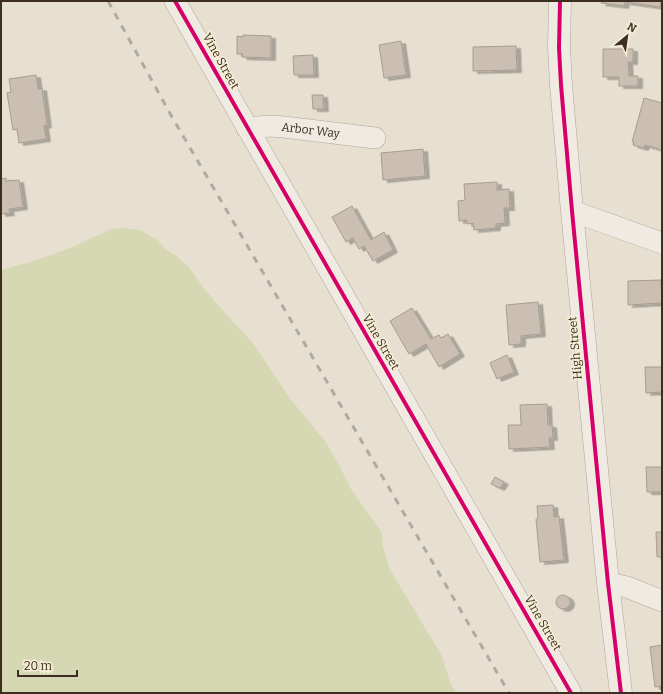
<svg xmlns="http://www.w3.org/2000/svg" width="663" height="694" viewBox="0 0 663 694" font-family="Bitter,serif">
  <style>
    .green { fill: #d6d7b3 }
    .building { fill: #cbbfb2; stroke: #a89c90; filter: url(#shadow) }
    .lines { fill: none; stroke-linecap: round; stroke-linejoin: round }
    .minor-casing { stroke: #ada599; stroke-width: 22 }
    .tertiary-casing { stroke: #ada599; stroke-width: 23 }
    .minor { stroke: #efebe3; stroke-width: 21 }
    .tertiary { stroke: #efebe3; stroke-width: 22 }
    .rail { stroke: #afaaa2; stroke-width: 3; stroke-dasharray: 7 7; stroke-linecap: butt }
    .cycleway-casing { stroke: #f7eed8; stroke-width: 6 }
    .cycleway { stroke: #d6006c; stroke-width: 4 }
    .labels { text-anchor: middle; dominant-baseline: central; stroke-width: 3; stroke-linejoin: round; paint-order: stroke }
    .street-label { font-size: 12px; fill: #3d2e20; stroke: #f7eed8 }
  </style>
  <defs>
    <filter id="shadow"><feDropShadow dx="4.5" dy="2.5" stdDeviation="0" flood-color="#0004"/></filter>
  </defs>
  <rect width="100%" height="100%" fill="#e7e0d1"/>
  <path class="green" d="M 122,228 L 140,230 L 147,234 L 158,240 L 165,249 L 175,255 L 189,267 L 205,290 L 225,313 L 253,343 L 289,397 L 325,441 L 338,463 L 351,489 L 382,533 L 383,547 L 389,568 L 442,656 L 450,682 L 456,693 L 1,693 L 1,270 L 37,260 L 75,246 L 111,229 Z"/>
  <path class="building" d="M 602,1 L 661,1 L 660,7 L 625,2 L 624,6 L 601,3 Z
    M 243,35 L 271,36 L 271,58 L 242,57 L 243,54 L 237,54 L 237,36 L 243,37 Z
    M 401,41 L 406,75 L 384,78 L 379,45 Z
    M 516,46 L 517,70 L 473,71 L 473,47 Z
    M 603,49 L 633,49 L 633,62 L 628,62 L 629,76 L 638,76 L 638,86 L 619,86 L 619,77 L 603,77 Z
    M 313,55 L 314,75 L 294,75 L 293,56 Z
    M 36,75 L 38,89 L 42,88 L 47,125 L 44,126 L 46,139 L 19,143 L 17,129 L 13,130 L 7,93 L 11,92 L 9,79 Z
    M 312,95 L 323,95 L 324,109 L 313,109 Z
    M 644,98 L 662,103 L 662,150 L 645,145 L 644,148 L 633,145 L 634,142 L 632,142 Z
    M 423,149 L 425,176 L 383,180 L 381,153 Z
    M 6,178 L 6,181 L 19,180 L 23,207 L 9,209 L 10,213 L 1,214 L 1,179 Z
    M 497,182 L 497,190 L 509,189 L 510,208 L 504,208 L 505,223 L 496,224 L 496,228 L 474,230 L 473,223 L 467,224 L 467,220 L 459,221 L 458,201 L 465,200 L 464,184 Z
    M 352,206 L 371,240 L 384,232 L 393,250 L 373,261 L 364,246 L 359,249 L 353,238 L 346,242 L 332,217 Z
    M 661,280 L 662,303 L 628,305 L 628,281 Z
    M 538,302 L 541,334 L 521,336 L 521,344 L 509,345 L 506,305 Z
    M 412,308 L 431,339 L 439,335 L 441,338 L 448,334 L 460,354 L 439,367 L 426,344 L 409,354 L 390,321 Z
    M 507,355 L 514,372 L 497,379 L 490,363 Z
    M 645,367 L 662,367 L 662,392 L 646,393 Z
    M 547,404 L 548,425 L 552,425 L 553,438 L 549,438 L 550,447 L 509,449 L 508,425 L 521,425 L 520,405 Z
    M 646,467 L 662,467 L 662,492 L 647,492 Z
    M 495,477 L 504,482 L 500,488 L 491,484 Z
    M 553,505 L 554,517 L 559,516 L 564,560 L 540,562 L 536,519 L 538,518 L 537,506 Z
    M 656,532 L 662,532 L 662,557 L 657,557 Z
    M556 602a7 7 0 1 1 14 0a7 7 0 1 1-14 0Z
    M 662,645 L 662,686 L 655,687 L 650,647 Z"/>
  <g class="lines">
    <g class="minor-casing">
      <g id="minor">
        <path d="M 175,1 L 571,693"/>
        <path id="s1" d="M 247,128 L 270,126 L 284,127 L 375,138"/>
        <path d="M 572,211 L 662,243"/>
        <path d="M 608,583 L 627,587 L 662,601"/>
      </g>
    </g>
    <g class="tertiary-casing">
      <path id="tertiary" d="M 560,1 L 559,48 L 561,85 L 572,211 L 608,583 L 621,693"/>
    </g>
    <use href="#minor" class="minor"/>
    <use href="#tertiary" class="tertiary"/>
    <path class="rail" d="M 108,1 L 172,117 L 509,693"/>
    <g class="cycleway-casing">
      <path id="cycleway" d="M 175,1 L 571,693
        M 560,1 L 559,48 L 561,85 L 572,211 L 608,583 L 621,693"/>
    </g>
    <use href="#cycleway" class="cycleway"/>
  </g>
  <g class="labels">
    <g class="street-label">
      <text transform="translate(221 61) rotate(61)">Vine Street</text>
      <text stroke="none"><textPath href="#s1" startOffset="64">Arbor Way</textPath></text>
      <text transform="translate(381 342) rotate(60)">Vine Street</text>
      <text transform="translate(575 348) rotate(-95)">High Street</text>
      <text transform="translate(543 623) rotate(60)">Vine Street</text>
    </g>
  </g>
  <rect width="663" height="694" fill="none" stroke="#3d2e20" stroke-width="4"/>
  <g transform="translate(627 36) rotate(29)" stroke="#f7eed8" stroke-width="3" paint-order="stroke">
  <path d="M0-3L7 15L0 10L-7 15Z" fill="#3d2e20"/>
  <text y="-6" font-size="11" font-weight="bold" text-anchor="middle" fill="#3d2e20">N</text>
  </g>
  <path d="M18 670v6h59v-6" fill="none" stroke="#3d2e20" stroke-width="2"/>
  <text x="24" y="670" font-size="12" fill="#3d2e20" stroke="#f7eed8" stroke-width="3" paint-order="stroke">20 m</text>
</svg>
